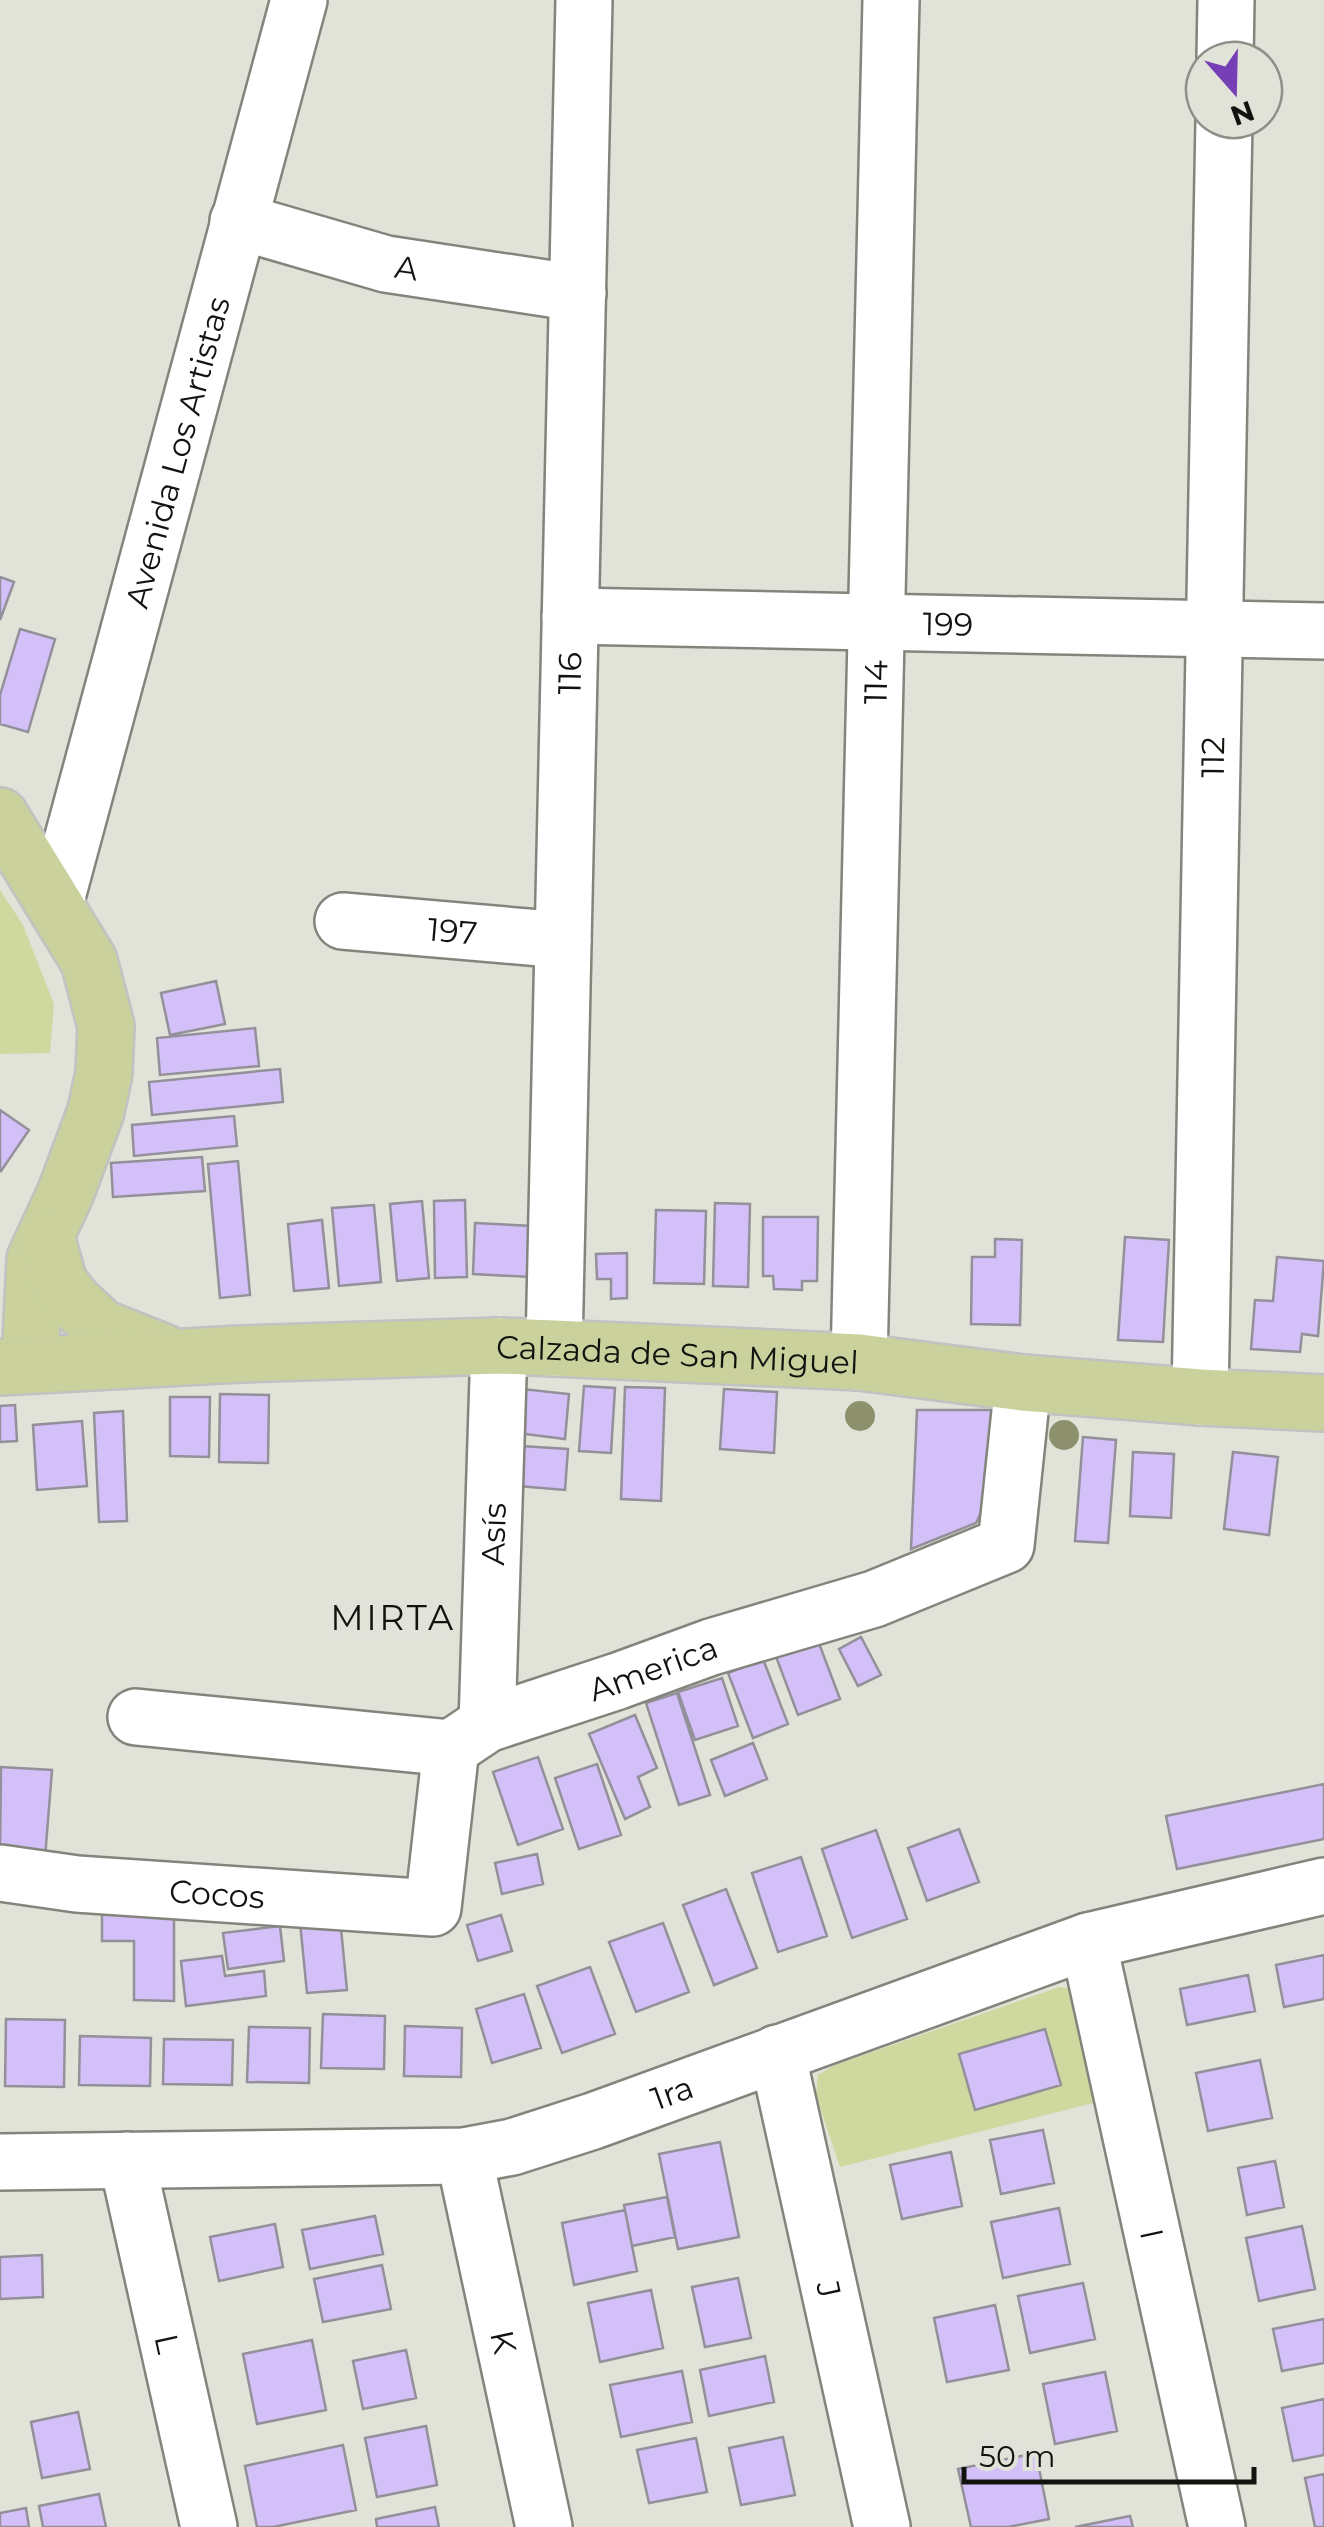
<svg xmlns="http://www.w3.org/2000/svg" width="1324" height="2527" viewBox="0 0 1324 2527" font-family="Montserrat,sans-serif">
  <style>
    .green { fill: #cfd89e }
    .building { fill: #d4c0f8; stroke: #939099; stroke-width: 2.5 }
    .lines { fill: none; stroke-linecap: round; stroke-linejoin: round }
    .minor-casing { stroke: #83857c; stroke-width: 60 }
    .major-casing { stroke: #c1c2c1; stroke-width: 60 }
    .minor { stroke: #fff; stroke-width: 55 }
    .major { stroke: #cad19d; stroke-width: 55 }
    .tree { fill: #8c906d }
    .labels { text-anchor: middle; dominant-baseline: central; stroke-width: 10; stroke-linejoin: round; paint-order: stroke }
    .street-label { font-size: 32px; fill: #12130f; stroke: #e1e3d9 }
    .neighbourhood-label { font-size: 35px; letter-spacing: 2.5px; fill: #12130f; stroke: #e1e3d9 }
  </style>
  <rect width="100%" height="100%" fill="#e1e3d9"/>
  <path class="green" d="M 0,890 L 23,925 L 54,1004 L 50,1053 L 0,1054 Z
    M 1059,1987 L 1073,1989 L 1109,2099 L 840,2167 L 816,2096 L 818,2075 L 835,2065 Z"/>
  <path class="building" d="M 0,577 L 14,582 L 0,620 Z
    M 20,629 L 55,639 L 28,732 L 0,724 L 0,695 Z
    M 216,981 L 225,1024 L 170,1035 L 161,993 Z
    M 255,1028 L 259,1066 L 160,1075 L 157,1038 Z
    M 280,1069 L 283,1102 L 152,1115 L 149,1082 Z
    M 0,1110 L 29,1130 L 1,1171 L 0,1170 Z
    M 234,1116 L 237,1146 L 134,1156 L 132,1125 Z
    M 202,1157 L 205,1191 L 113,1197 L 111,1163 Z
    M 238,1161 L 250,1295 L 220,1298 L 208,1164 Z
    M 465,1200 L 467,1277 L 435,1278 L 434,1201 Z
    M 422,1201 L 429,1278 L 397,1281 L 390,1204 Z
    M 715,1203 L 750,1204 L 748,1287 L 713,1286 Z
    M 374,1205 L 381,1282 L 339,1286 L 332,1208 Z
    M 656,1210 L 706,1211 L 704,1284 L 654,1283 Z
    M 763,1217 L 818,1217 L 817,1281 L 802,1281 L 802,1290 L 774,1289 L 773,1276 L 763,1276 Z
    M 322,1220 L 329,1288 L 294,1291 L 288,1224 Z
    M 475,1223 L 533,1226 L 531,1277 L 473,1274 Z
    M 1125,1237 L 1169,1240 L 1163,1342 L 1118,1340 Z
    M 995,1239 L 1022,1240 L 1020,1325 L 971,1324 L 972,1257 L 995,1257 Z
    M 627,1253 L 627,1298 L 611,1299 L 611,1279 L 597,1279 L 596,1254 Z
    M 1277,1257 L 1324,1261 L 1318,1336 L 1302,1334 L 1300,1352 L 1251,1349 L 1255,1300 L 1273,1301 Z
    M 584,1386 L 615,1388 L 611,1453 L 579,1451 Z
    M 625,1387 L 665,1388 L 661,1501 L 621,1499 Z
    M 522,1389 L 569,1394 L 565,1439 L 517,1433 Z
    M 724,1389 L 777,1392 L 774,1453 L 720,1449 Z
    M 220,1394 L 269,1395 L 268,1463 L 219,1462 Z
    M 170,1397 L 210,1397 L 209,1457 L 170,1456 Z
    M 15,1405 L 17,1441 L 0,1442 L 0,1406 Z
    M 917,1410 L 1002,1410 L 995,1484 L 976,1523 L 911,1549 Z
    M 123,1411 L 127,1521 L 99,1522 L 94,1413 Z
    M 82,1421 L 87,1486 L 37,1490 L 33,1425 Z
    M 1083,1437 L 1116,1440 L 1108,1543 L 1075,1541 Z
    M 521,1446 L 568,1449 L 565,1490 L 518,1486 Z
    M 1133,1452 L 1174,1454 L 1171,1518 L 1130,1516 Z
    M 1233,1452 L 1278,1457 L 1269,1535 L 1224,1529 Z
    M 861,1637 L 881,1675 L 858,1686 L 839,1649 Z
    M 817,1638 L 840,1699 L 798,1715 L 775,1654 Z
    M 763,1659 L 788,1724 L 753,1738 L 728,1673 Z
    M 722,1678 L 738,1726 L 695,1740 L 678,1692 Z
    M 677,1693 L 710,1795 L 679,1805 L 646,1703 Z
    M 635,1715 L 657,1768 L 638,1777 L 650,1807 L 625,1819 L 589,1734 Z
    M 753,1743 L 767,1779 L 725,1796 L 711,1760 Z
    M 538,1757 L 563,1829 L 518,1845 L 493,1772 Z
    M 597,1764 L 621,1835 L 579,1849 L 555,1778 Z
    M 1,1767 L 52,1770 L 45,1858 L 0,1855 Z
    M 1324,1784 L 1324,1839 L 1177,1869 L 1166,1816 Z
    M 959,1829 L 979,1882 L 927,1901 L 908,1848 Z
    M 876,1830 L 907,1919 L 852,1938 L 822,1849 Z
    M 537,1854 L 543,1884 L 502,1894 L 495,1863 Z
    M 801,1857 L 827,1936 L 778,1952 L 752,1873 Z
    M 726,1889 L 757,1968 L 714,1985 L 683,1905 Z
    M 102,1911 L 174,1911 L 174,2001 L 134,2000 L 134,1941 L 102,1941 Z
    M 501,1915 L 512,1951 L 478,1961 L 467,1925 Z
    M 340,1918 L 347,1990 L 307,1993 L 300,1922 Z
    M 663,1923 L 689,1992 L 636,2012 L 609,1942 Z
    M 280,1926 L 284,1961 L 228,1969 L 223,1933 Z
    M 1324,1955 L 1324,1999 L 1284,2007 L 1276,1965 Z
    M 222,1956 L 225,1976 L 264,1971 L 266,1996 L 186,2006 L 181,1961 Z
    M 590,1967 L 615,2034 L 562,2053 L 537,1986 Z
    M 1248,1975 L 1255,2011 L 1187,2025 L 1180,1989 Z
    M 524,1994 L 541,2048 L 492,2063 L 476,2009 Z
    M 323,2014 L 385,2016 L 384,2069 L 321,2068 Z
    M 6,2019 L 65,2020 L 64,2087 L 5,2086 Z
    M 405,2026 L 462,2028 L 461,2077 L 404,2076 Z
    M 249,2027 L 310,2028 L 309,2083 L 247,2082 Z
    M 1045,2029 L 1061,2085 L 975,2110 L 959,2054 Z
    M 80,2036 L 151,2038 L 150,2086 L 79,2085 Z
    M 164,2039 L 233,2040 L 232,2085 L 163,2084 Z
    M 1260,2060 L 1272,2118 L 1208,2131 L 1196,2073 Z
    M 1043,2130 L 1054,2183 L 1001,2194 L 990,2140 Z
    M 720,2142 L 739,2237 L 678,2249 L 659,2154 Z
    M 951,2152 L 962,2206 L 902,2219 L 890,2165 Z
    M 1275,2161 L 1284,2207 L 1247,2215 L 1238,2168 Z
    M 667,2197 L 675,2237 L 632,2246 L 624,2205 Z
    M 1059,2208 L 1070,2264 L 1003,2278 L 991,2222 Z
    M 625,2210 L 637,2271 L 574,2285 L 562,2223 Z
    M 375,2216 L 383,2254 L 310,2269 L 302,2230 Z
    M 275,2224 L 283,2267 L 219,2281 L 210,2237 Z
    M 1302,2226 L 1315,2289 L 1259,2301 L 1246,2238 Z
    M 42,2255 L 43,2297 L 0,2299 L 0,2257 Z
    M 382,2265 L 391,2309 L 323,2322 L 314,2279 Z
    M 738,2278 L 751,2338 L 705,2347 L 692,2287 Z
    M 1083,2283 L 1095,2339 L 1030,2353 L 1018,2296 Z
    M 651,2290 L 663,2348 L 600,2362 L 588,2303 Z
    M 995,2305 L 1009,2370 L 947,2382 L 934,2318 Z
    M 1324,2319 L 1324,2363 L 1282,2371 L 1273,2329 Z
    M 312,2340 L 326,2410 L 257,2424 L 243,2354 Z
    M 406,2350 L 416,2398 L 363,2409 L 353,2361 Z
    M 765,2356 L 774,2402 L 709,2416 L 700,2370 Z
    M 682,2371 L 692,2422 L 621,2437 L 610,2385 Z
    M 1105,2372 L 1117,2431 L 1055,2444 L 1043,2384 Z
    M 1324,2399 L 1324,2455 L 1293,2461 L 1282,2408 Z
    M 78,2412 L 90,2469 L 42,2478 L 31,2422 Z
    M 426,2426 L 437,2485 L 377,2497 L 365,2438 Z
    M 783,2437 L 795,2495 L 741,2505 L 729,2448 Z
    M 696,2438 L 707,2492 L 649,2503 L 637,2450 Z
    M 343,2445 L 356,2510 L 273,2527 L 257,2527 L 245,2466 Z
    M 1036,2453 L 1049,2519 L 1008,2527 L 971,2527 L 958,2469 Z
    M 1324,2474 L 1324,2527 L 1315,2527 L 1305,2478 Z
    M 99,2494 L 106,2527 L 43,2527 L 39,2506 Z
    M 435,2507 L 439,2527 L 377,2527 L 376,2519 Z
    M 26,2508 L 29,2527 L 0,2527 L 0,2513 Z
    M 1130,2516 L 1133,2527 L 1075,2527 Z"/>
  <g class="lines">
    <g class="minor-casing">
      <g id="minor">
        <path d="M 1225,60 L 1226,0"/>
        <path id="s1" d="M 238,221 L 386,264 L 578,293"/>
        <path id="s2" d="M 570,616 L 1324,631"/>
        <path id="s3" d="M 55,904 L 299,0"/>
        <path id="s4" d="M 343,921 L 563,940"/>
        <path id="s5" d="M 554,1348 L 584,0"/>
        <path id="s6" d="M 859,1362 L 891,0"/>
        <path id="s7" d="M 1200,1397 L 1224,120"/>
        <path id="s8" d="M 136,1717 L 451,1748 L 487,1724 L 618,1681 L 711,1647 L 874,1599 L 1006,1545 L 1023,1383"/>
        <path id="s9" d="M 487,1724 L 499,1346"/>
        <path id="s10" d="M 0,1873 L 77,1884 L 433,1908 L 451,1748"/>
        <path id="s11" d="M 1088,1941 L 1217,2527"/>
        <path id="s12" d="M 777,2053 L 882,2527"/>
        <path id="s13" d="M 464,2156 L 544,2527"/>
        <path id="s14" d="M 127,2160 L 209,2527"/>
        <path id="s15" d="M 0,2162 L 464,2156 L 512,2147 L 593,2121 L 1088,1941 L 1324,1886"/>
      </g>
    </g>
    <g class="major-casing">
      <g id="major">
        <path d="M 0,816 L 89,961 L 106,1026 L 104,1073 L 96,1111 L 66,1192 L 35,1259 L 30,1363"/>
        <path d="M 46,1236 L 59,1283 L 74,1302 L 102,1328 L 163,1352"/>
        <path id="s16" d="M 0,1367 L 240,1354 L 499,1346 L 554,1348 L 859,1362 L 1023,1383 L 1200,1397 L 1324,1403"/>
      </g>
    </g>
    <use href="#minor" class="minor"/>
    <use href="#major" class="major"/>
  </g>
  <g class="tree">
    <circle cx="860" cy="1416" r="15"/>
    <circle cx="1064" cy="1435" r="15"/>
  </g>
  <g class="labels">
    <g class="street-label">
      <text stroke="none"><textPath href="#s1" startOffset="175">A</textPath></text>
      <text stroke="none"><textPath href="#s3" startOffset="468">Avenida Los Artistas</textPath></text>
      <text stroke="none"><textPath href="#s2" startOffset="378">199</textPath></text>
      <text stroke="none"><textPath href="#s5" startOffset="675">116</textPath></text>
      <text stroke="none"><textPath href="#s6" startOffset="680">114</textPath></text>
      <text stroke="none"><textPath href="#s7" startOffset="640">112</textPath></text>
      <text stroke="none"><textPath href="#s4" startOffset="110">197</textPath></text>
      <text stroke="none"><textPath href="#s16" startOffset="678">Calzada de San Miguel</textPath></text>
      <text stroke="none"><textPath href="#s9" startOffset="190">Asís</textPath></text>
      <text stroke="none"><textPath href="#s8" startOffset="535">America</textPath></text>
      <text stroke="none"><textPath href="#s10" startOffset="218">Cocos</textPath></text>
      <text stroke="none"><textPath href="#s15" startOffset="682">1ra</textPath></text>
      <text stroke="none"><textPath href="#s11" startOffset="300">I</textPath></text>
      <text stroke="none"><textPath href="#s12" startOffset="242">J</textPath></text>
      <text stroke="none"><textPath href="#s13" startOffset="190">K</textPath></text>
      <text stroke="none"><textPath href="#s14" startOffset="188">L</textPath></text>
    </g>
    <g class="neighbourhood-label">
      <text x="393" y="1617">MIRTA</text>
    </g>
  </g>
  <g transform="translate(1234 90) rotate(160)"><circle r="48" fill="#e1e3d9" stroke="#8e9088" stroke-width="2.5"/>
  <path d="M0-8L18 38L0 25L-18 38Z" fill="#763fb6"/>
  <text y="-15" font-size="28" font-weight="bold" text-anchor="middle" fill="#12130f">N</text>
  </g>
  <path d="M964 2467v15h290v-15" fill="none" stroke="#12130f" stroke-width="5"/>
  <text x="979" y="2467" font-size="30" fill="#12130f" stroke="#e1e3d9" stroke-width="8" paint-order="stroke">50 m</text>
</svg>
